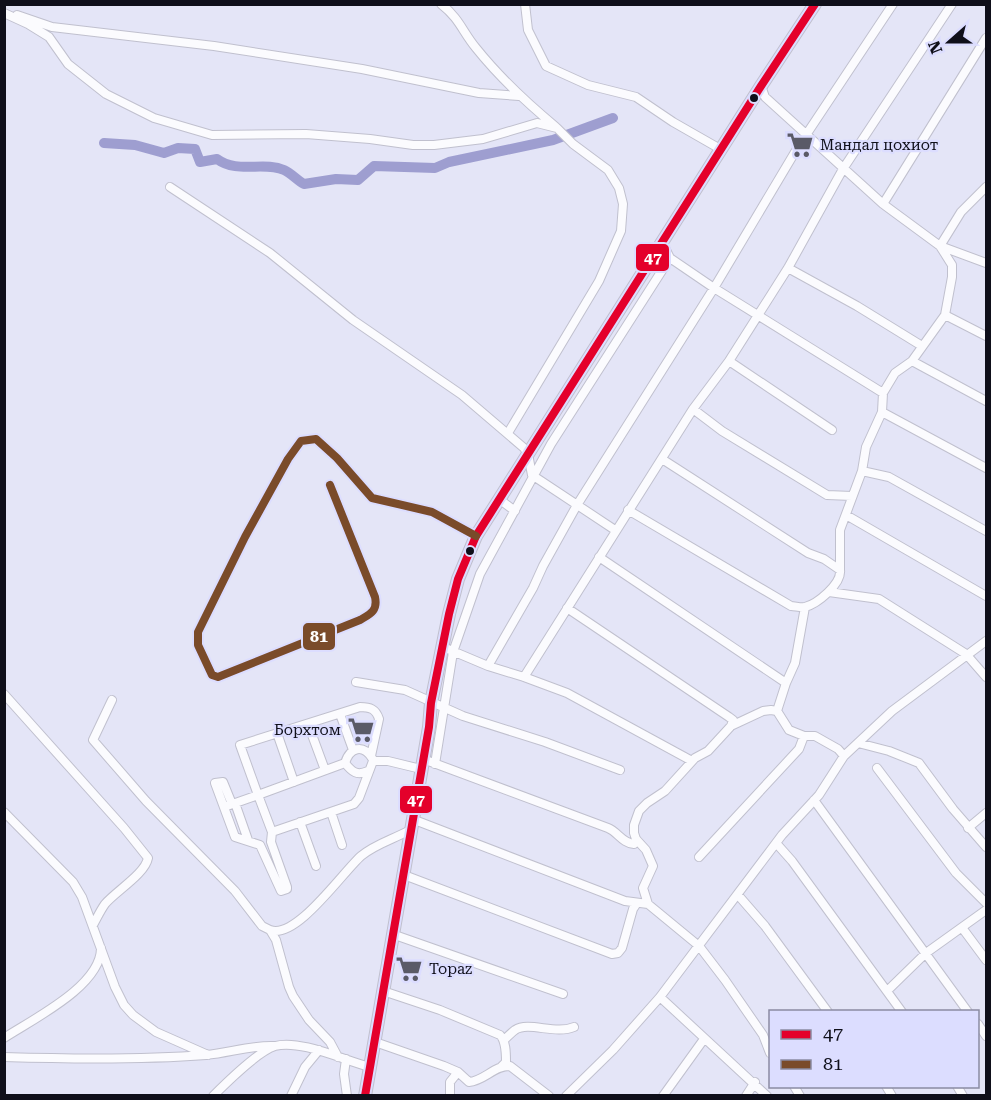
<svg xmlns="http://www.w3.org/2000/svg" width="991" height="1100" viewBox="0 0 991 1100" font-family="'Roboto Serif',serif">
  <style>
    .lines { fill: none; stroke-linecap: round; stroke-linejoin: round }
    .river { stroke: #9e9ed0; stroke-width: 10 }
    .minor-casing { stroke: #c0c0ce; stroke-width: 10 }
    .secondary-casing { stroke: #c0c0ce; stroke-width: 14 }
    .minor { stroke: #fbfbfe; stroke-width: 8 }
    .secondary { stroke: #fbfbfe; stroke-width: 10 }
    .bus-1-casing { stroke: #dcddff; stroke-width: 12 }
    .bus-2-casing { stroke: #dcddff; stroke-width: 12 }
    .bus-1 { stroke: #e4002b; stroke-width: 8 }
    .bus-2 { stroke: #7a4b2a; stroke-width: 8 }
    .bus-dot { fill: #0f0f1a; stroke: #dcddff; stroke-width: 2 }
    .labels { text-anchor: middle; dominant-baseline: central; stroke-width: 4.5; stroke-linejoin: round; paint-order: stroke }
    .poi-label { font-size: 15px; fill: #0f0f1a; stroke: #dcddff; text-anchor: start }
    .line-badge { stroke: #dcddff; stroke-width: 2 }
    .badge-label { font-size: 16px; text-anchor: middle; font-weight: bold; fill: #fff }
  </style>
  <rect width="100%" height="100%" fill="#e4e5f7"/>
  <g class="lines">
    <path class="river" d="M 104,143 L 135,145 L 164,153 L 178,148 L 195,149 L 200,162 L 217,159 C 237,174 264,161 284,170 C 291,173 297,180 304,184 L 336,179 L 358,180 L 374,166 L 435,168 L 449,162 L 553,140 L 613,118"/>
    <g class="minor-casing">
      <path id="minor" d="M 441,4 C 460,19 462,31 476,48 C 500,78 527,103 556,127
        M 525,4 L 528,30 L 546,66 L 588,85 L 636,97 L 673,122 L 722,150
        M 4,13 L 28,24 L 49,37 L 68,64 L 106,94 L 154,118 L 212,135 L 306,134 L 370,139 L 413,145 L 434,145 L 483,139 L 537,123 L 557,128 L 573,144 L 608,170 L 619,188 L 623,204 L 621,231 L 599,281 L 508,433
        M 17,15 L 52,27 L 214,46 L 362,69 L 479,93 L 519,96
        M 761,86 L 765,97 L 883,204 L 940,246 L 986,263
        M 170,187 L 270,253 L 353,320 L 462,395 L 524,448 L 528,454 L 532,475 L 615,530
        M 883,204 L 986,38
        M 662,242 L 670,258 L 714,288 L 883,393
        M 940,246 L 961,212 L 986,187
        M 788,268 L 857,306 L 922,346
        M 945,315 L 986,336
        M 729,361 L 832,430
        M 912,361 L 986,401
        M 693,409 L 722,431 L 827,495 L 852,496
        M 882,412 L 986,468
        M 862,471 L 889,477 L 986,531
        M 330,485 L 375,597 C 378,611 370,614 360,620 L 218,677 L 212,675 L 198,645 L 198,632 L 245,537 L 288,459 L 301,441 L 316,439 L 337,458 L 372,498 L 432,512 L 476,536
        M 499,499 L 515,511
        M 628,510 L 791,606 C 795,606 801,608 805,607 C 817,604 842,584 840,570 L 824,559 L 808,553 L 662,459
        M 846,515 L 986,596
        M 599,557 L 786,683
        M 840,570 L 840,530 L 862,471 L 866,447 L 882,412 L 883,393 L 895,373 L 912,361 L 945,315 L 952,277 L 952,265 L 940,246
        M 829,592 L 879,599 L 966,654 L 986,677
        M 567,608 L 729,717 L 733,720 L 731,726
        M 443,647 L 488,666 L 524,677 L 567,693 L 692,761
        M 488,666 L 533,588 L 543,566 L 577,505 L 714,288 L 798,147 L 893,4
        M 524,677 L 693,409 L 729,361 L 788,268 L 843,169 L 952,4
        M 356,682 L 405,690 L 463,716 L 545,742 L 620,770
        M 4,694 L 124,828 L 148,858 C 145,874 116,891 105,904 C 100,911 97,918 93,925
        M 112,700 L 93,740 L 146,801 L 235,891 L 262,926 L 270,930 L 276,940 L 289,987 L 293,996 L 309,1020 L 330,1042 L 338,1057
        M 777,711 L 786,683 L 795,663 L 805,607
        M 340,714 L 353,750
        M 308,724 L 325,770
        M 277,733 L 294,782
        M 858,743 L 889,751 L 919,763 L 953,809 L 986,847
        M 423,759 L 608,828 C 618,832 622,843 634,844 L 637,840
        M 345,763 L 258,795 L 272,832 L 354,804 L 359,798 L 373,761 L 388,761 L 421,769
        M 435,764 L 453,652 L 480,574 L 551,444 L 670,258
        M 877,768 L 956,873 L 986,903
        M 368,771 C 357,776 352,772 345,763 C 350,747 363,744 372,758
        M 814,800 L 968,1012
        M 235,803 L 248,840
        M 232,804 L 223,782 L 215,783 L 235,837 L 260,845 L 281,891 L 287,889 L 287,887 L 271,842 L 272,832
        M 224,807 L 258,795 L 240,745 L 360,707 C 370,707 376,709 379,719 L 371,756
        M 4,812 L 73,882 L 82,897 L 115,987 L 124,1005 L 133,1015 L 156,1032 L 208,1055
        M 331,812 L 342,845
        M 412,819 L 625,901 L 648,904 L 699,946 L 725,980 L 763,1035 L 770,1053
        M 300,822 L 316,866
        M 968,828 L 986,813
        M 776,843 L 792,861 L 902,1012
        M 699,857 L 799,749 L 804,736
        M 404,875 L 612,954 L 618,953 L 622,948 L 633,909 L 637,903
        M 738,895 L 765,926 L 828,1012
        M 648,904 L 643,888 L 653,866 L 646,850 L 636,839 L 634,833 L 634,825 L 639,811 L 647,803 L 665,791 L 695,758 L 708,751 L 731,726 L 763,711 L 771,710 L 777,711 L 789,730 L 804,736 L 815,736 L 838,749 L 844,756
        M 963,929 L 986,960
        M 270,930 C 296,940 342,873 361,856 C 375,844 394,839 410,830
        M 392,934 L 563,994
        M 383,991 L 440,1010 L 500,1035 C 506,1041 506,1053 506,1062 L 501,1067
        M 887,991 L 926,953 L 986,910
        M 660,997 L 767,1096
        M 978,1024 L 986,1036
        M 4,1038 C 33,1019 101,986 101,948
        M 504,1040 C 507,1037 511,1033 515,1030 C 529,1021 555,1035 574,1027
        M 375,1042 L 444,1066 L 458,1072 L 469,1082 C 484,1081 495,1065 510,1066 L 549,1096
        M 4,1057 C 71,1059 140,1060 206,1055 C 229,1053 251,1045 274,1046
        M 346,1059 L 344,1074 L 347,1096
        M 794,1086 L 800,1096
        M 886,1086 L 892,1096
        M 957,1086 L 963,1096
        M 213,1096 C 226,1083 259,1051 275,1046 C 301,1039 345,1061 370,1067
        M 291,1096 L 305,1067 L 319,1050
        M 450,1096 L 450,1082 L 458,1072
        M 566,1096 L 613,1050 L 660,997 L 782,835 L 819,795 L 844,756 L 892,711 L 986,641
        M 663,1096 L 704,1039
        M 746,1096 L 755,1082"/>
    </g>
    <g class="secondary-casing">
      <path id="secondary" d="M 365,1096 C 387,973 407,850 429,727 L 431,703 L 449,614 L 458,579 L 476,536 L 761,86 L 815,4"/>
    </g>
    <use href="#minor" class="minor"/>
    <use href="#secondary" class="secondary"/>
    <g class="bus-1-casing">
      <path id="bus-1" d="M 365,1096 C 387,973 407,850 429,727 L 431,703 L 449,614 L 458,579 L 476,536 L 761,86 L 815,4"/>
    </g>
    <g class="bus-2-casing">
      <path id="bus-2" d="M 330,485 L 375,597 C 378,611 370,614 360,620 L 218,677 L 212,675 L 198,645 L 198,632 L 245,537 L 288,459 L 301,441 L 316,439 L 337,458 L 372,498 L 432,512 L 476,536"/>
    </g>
    <use href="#bus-1" class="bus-1"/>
    <use href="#bus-2" class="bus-2"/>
  </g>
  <defs>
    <g id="supermarket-bare" transform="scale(2.07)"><path d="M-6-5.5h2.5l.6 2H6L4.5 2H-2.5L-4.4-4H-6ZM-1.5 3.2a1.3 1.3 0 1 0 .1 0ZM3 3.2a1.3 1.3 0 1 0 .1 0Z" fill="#5a5a67" stroke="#dcddff" stroke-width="2.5" paint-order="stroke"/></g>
  </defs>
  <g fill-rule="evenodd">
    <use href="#supermarket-bare" x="800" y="145"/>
    <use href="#supermarket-bare" x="361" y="730"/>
    <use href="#supermarket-bare" x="409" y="969"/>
  </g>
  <g class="bus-dot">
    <circle cx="754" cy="98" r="5"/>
    <circle cx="470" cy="551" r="5"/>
  </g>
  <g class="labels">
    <g class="poi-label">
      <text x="820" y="145">Мандал цохиот</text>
      <text x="341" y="730" text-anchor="end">Борхтом</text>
      <text x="429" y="969">Topaz</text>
    </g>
  </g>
  <g class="line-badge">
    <rect x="635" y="243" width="35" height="29" rx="6" fill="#e4002b"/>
    <rect x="302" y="622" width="34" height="29" rx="6" fill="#7a4b2a"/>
    <rect x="399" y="785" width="34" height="29" rx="6" fill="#e4002b"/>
  </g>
  <g class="badge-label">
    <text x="653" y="263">47</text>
    <text x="319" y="642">81</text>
    <text x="416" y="805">47</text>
  </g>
  <rect width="991" height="1100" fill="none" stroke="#0f0f1a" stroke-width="12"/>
  <rect x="769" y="1010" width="210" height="78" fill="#dcddff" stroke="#8a8ba3" stroke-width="1.5"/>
  <rect x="781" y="1030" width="30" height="9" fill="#e4002b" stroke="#8a8ba3" stroke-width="1.5"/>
  <text x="823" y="1040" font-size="18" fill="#0f0f1a">47</text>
  <rect x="781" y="1060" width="30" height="9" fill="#7a4b2a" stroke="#8a8ba3" stroke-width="1.5"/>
  <text x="823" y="1070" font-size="18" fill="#0f0f1a">81</text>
  <g transform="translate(949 42) rotate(249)" stroke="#dcddff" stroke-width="4.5" paint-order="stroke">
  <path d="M0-4.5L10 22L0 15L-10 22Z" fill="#0f0f1a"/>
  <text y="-9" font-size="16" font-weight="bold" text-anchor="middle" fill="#0f0f1a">N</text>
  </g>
</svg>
